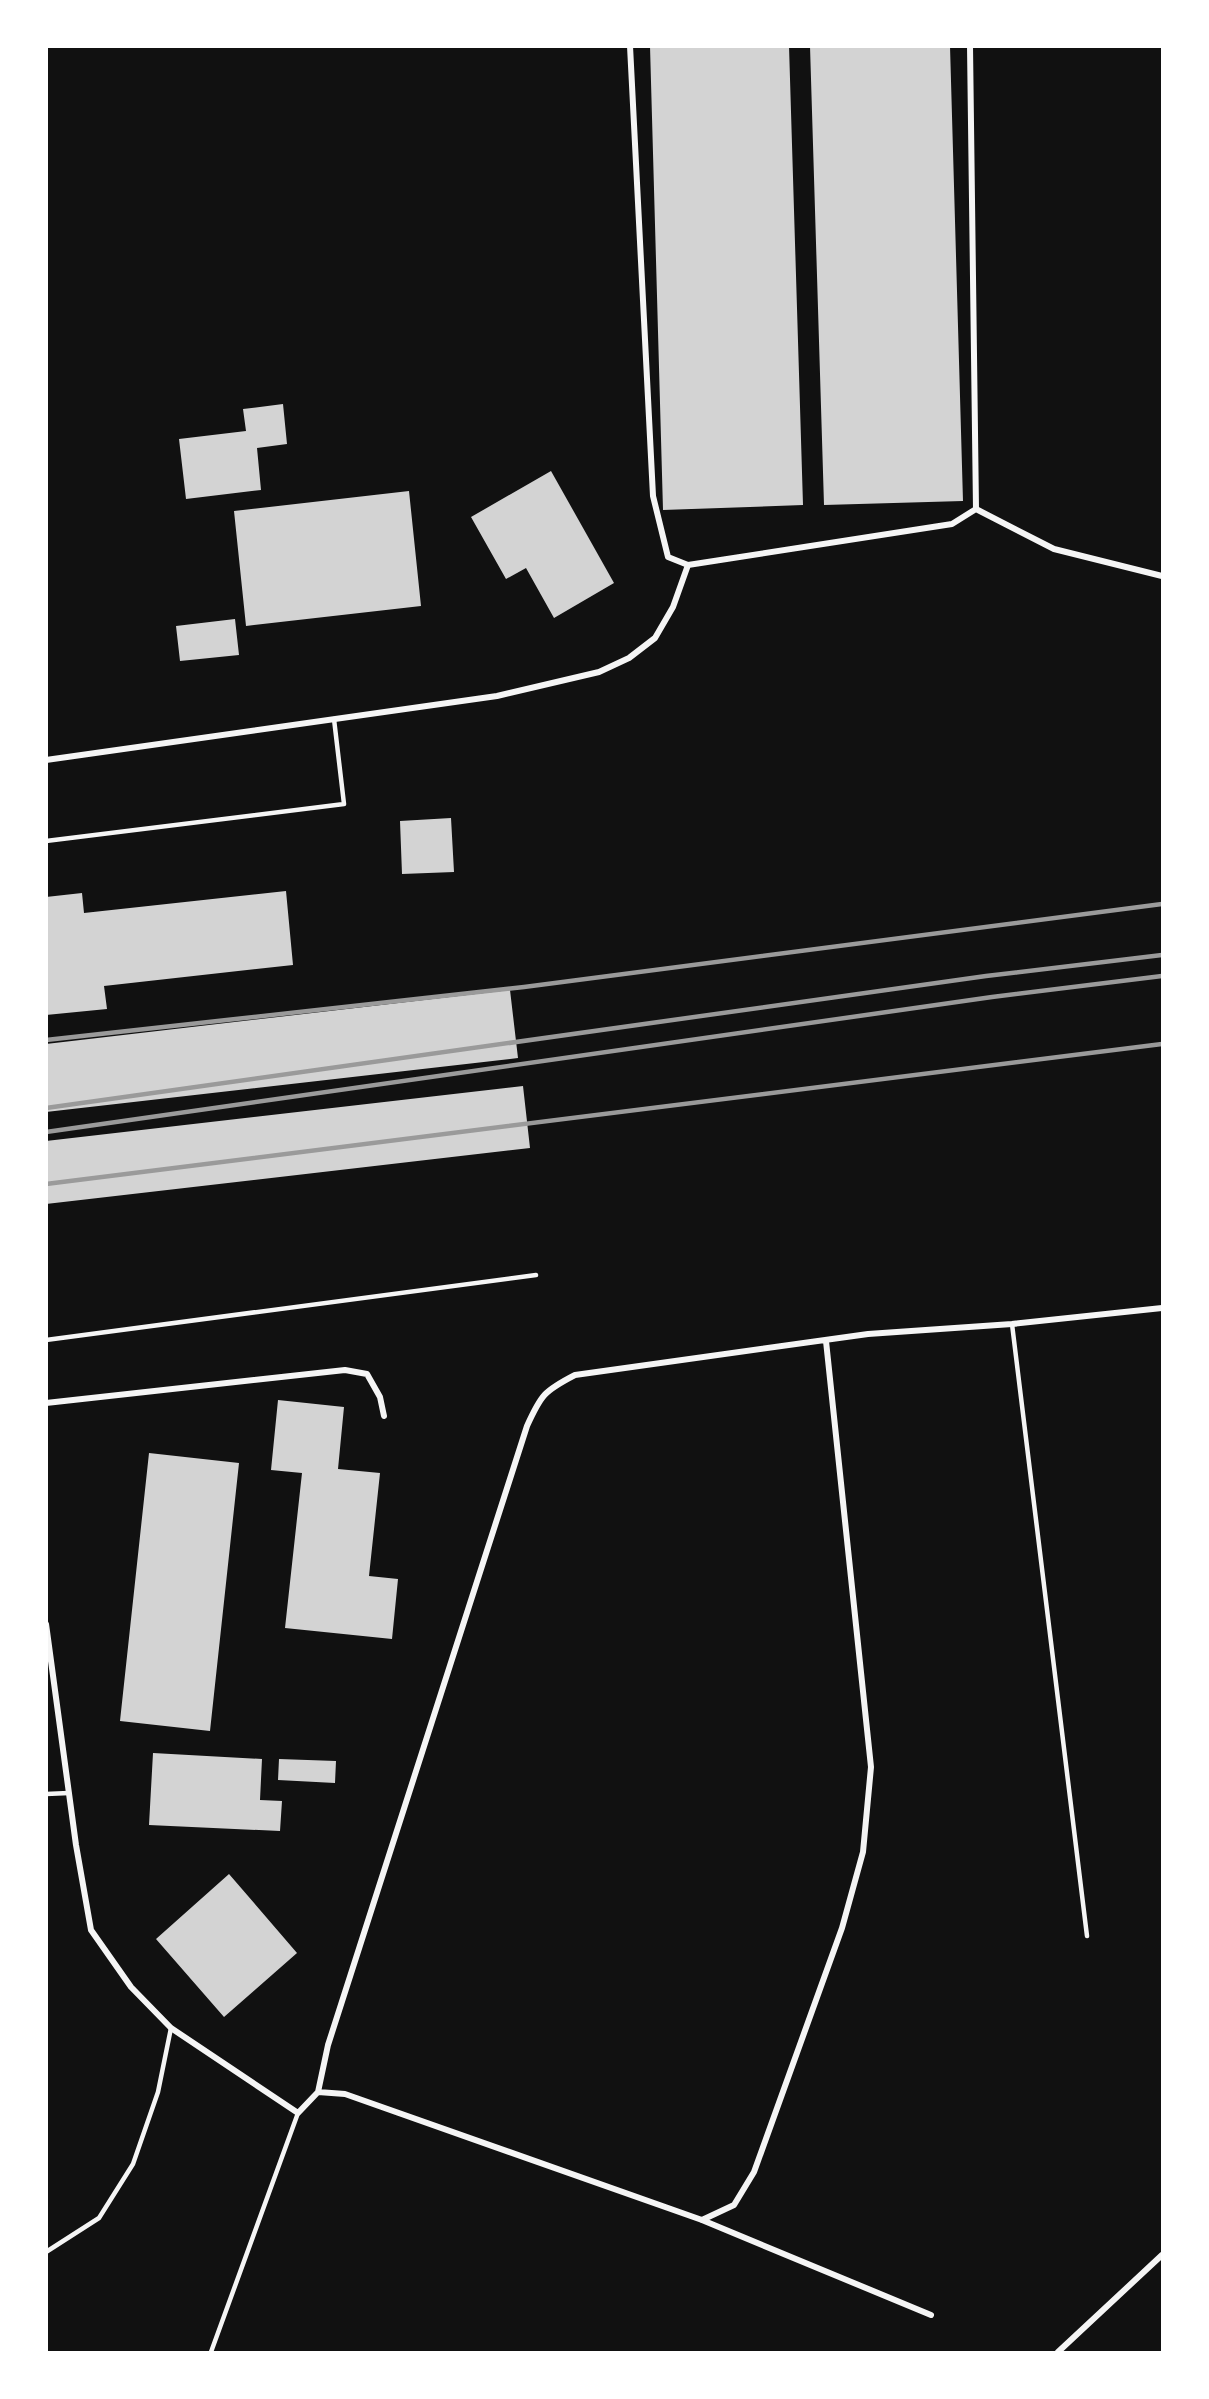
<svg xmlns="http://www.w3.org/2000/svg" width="1209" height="2399" viewBox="0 0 1209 2399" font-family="Bitter,serif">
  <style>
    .building { fill: #d3d3d3 }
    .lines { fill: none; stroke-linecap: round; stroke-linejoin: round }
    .service { stroke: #f5f5f5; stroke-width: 4.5 }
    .minor { stroke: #f5f5f5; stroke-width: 6 }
    .rail { stroke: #9a9a9a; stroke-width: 4.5 }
  </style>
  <rect width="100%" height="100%" fill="#111"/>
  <path class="building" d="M 650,46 L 789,46 L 803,505 L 663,510 Z
    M 810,46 L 950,46 L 963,501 L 824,505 Z
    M 283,404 L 287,444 L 257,448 L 261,490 L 186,499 L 179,439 L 246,431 L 243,409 Z
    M 551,471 L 614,583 L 554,618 L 526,568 L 506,579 L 471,517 Z
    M 409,491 L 421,606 L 246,626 L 234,511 Z
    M 235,619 L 239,655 L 180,661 L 176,626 Z
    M 451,818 L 454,872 L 402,874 L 400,821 Z
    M 286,891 L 293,965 L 104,986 L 107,1009 L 46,1015 L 46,897 L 82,893 L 84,913 Z
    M 510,990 L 518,1058 L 46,1112 L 46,1044 Z
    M 523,1086 L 530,1148 L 46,1204 L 46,1141 Z
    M 278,1400 L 344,1407 L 338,1469 L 380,1473 L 369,1576 L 398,1579 L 392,1639 L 285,1628 L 302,1473 L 271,1470 Z
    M 149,1453 L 239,1463 L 210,1731 L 120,1721 Z
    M 153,1753 L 262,1759 L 260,1800 L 282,1801 L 280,1831 L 149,1825 Z
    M 279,1759 L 336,1761 L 335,1783 L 278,1780 Z
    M 229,1874 L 297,1953 L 224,2017 L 156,1939 Z"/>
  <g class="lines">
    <path class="service" d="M 46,841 L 344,804 L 334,719
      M 1012,1324 L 1087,1936
      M 46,1340 L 536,1275
      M 46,1794 L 69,1793
      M 46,2252 L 99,2218 L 133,2164 L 158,2092 L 171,2028
      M 211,2352 L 298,2113"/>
    <path class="minor" d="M 630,46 L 653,496 L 668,557 L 688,565 L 952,524 L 976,509 L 970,46
      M 976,509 L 1054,549 L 1162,576
      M 46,760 L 497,696 L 599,672 L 629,658 L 655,638 L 673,607 L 688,565
      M 46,1403 L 345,1370 L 367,1374 L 380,1397 L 384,1416
      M 46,1624 L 76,1845 L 91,1930 L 131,1987 L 171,2028 L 298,2113 L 318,2092 L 328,2045 L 527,1426 C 541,1395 544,1391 575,1375 L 868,1334 L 1012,1324 L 1162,1308
      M 318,2092 L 345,2094 L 702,2220 L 931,2315
      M 702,2220 L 734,2205 L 754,2172 L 842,1928 L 863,1852 L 871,1767 L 826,1341
      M 1058,2352 L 1162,2255"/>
    <path class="rail" d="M 46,1040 L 524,987 L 1162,904
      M 46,1108 L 986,976 L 1162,955
      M 46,1132 L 992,997 L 1162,976
      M 46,1184 L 1162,1044"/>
  </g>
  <rect width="1209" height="2399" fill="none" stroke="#ffffff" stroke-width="96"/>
</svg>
